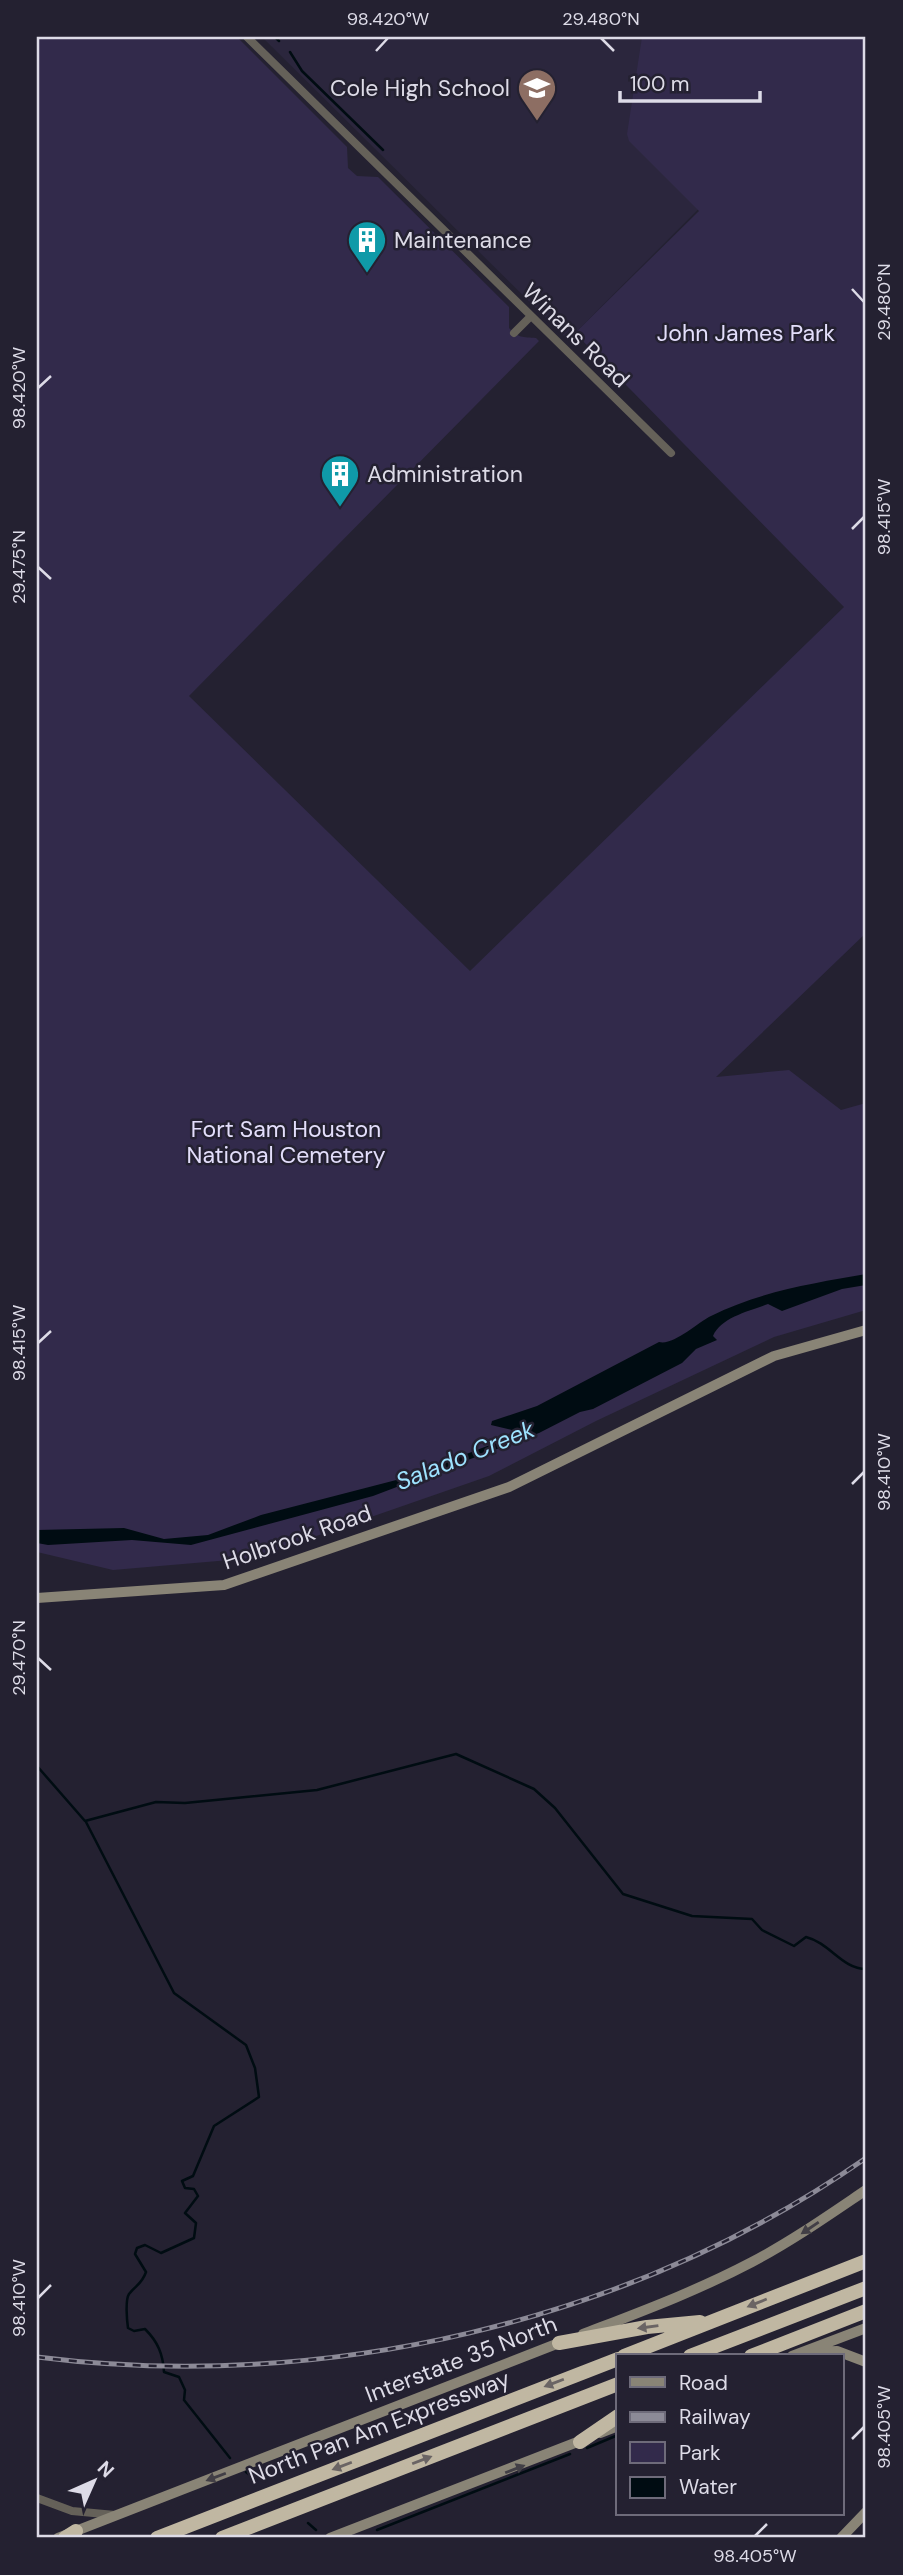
<svg xmlns="http://www.w3.org/2000/svg" width="903" height="2575" viewBox="0 0 903 2575" font-family="'DM Sans',sans-serif">
  <style>
    .built { fill: #2b263d }
    .green { fill: #322a4b }
    .water { fill: #000c12 }
    .lines { fill: none; stroke-linecap: round; stroke-linejoin: round }
    .stream { stroke: #000c12; stroke-width: 2.5 }
    .street { stroke: #656159; stroke-width: 8 }
    .secondary { stroke: #898476; stroke-width: 10 }
    .highway { stroke: #c0b7a2; stroke-width: 14 }
    .rail-casing { stroke: #8c8a97; stroke-width: 5 }
    .rail { stroke: #242131; stroke-width: 2.5; stroke-dasharray: 8; stroke-linecap: butt }
    .oneway { fill: #423f46 }
    .oneway2 { fill: #6a6464 }
    .ticks { fill: none; stroke: #dddbe7; stroke-width: 2.5 }
    .labels { text-anchor: middle; dominant-baseline: central; stroke-width: 5; stroke-linejoin: round; paint-order: stroke }
    .poi-label { font-size: 23px; fill: #dddbe7; stroke: #242131; text-anchor: start }
    .park-label { font-size: 23px; fill: #e3defb; stroke: #242131 }
    .street-label { font-size: 23px; fill: #dddbe7; stroke: #242131 }
    .water-label { font-size: 24px; font-style: italic; fill: #9ee3ff; stroke: #242131 }
    .neatline { fill: none; stroke: #dddbe7; stroke-width: 2.5 }
    .ticks-label { font-size: 18px; text-anchor: middle; fill: #dddbe7 }
  </style>
  <rect width="100%" height="100%" fill="#242131"/>
  <path class="built" d="M 262,37 L 866,37 L 866,41 L 568,340 Z"/>
  <path class="green" d="M 37,37 L 237,37 L 347,147 L 348,168 L 357,176 L 378,177 L 509,307 L 509,328 C 518,338 523,337 536,338 L 539,341 L 189,696 L 470,971 L 844,607 L 575,333 L 699,211 L 629,141 L 627,134 L 642,37 L 866,37 L 866,933 L 716,1077 L 789,1070 L 841,1110 L 866,1103 L 866,1310 L 774,1337 L 596,1421 L 489,1476 L 253,1558 L 113,1570 L 37,1552 Z"/>
  <path class="water" d="M 866,1274 L 866,1285 L 842,1289 L 782,1311 L 768,1304 C 750,1311 721,1317 713,1336 L 717,1340 L 696,1349 L 682,1363 L 593,1409 L 580,1412 L 539,1433 L 373,1496 L 191,1545 L 132,1540 L 48,1545 L 37,1543 L 37,1530 L 124,1528 L 164,1539 L 208,1535 L 261,1515 L 404,1478 L 516,1435 L 512,1430 L 491,1425 L 492,1421 L 537,1406 L 659,1342 C 673,1346 697,1323 711,1316 C 758,1292 814,1283 866,1274 Z"/>
  <g class="lines">
    <path class="stream" d="M 275,37 L 279,41
      M 290,52 L 302,71 L 383,150
      M 37,1766 L 85,1821 L 156,1802 L 185,1803 L 317,1790 L 456,1754 L 534,1789 L 555,1808 L 623,1894 L 692,1916 L 752,1919 L 762,1930 L 794,1946 L 806,1937 C 830,1943 842,1969 866,1969
      M 86,1822 L 174,1993 L 246,2045 L 255,2068 L 259,2097 L 214,2126 L 193,2176 L 182,2181 L 185,2188 L 194,2189 L 198,2196 L 185,2213 L 196,2223 L 194,2238 L 161,2253 L 145,2245 L 137,2248 L 135,2254 L 146,2272 C 142,2284 136,2285 129,2294 C 125,2300 127,2321 128,2328 L 134,2331 L 145,2329 C 158,2342 163,2354 164,2372 L 179,2377 L 185,2390 L 184,2400 L 230,2458
      M 587,2448 L 618,2435
      M 246,2472 L 256,2480
      M 308,2523 L 316,2530
      M 377,2530 L 570,2454"/>
    <path class="street" d="M 247,37 L 671,453
      M 514,333 L 530,317
      M 37,2498 L 72,2511 L 115,2515"/>
    <path class="secondary" d="M 37,1598 L 224,1585 L 509,1487 L 774,1356 L 866,1330
      M 583,2334 C 640,2312 697,2291 752,2262 C 792,2241 829,2215 866,2190
      M 812,2352 L 837,2351 L 866,2362
      M 792,2356 L 866,2328
      M 600,2433 L 618,2426
      M 58,2538 L 564,2341
      M 330,2538 L 585,2439
      M 841,2538 L 866,2512"/>
    <path class="highway" d="M 559,2343 L 647,2327 L 700,2322
      M 624,2356 L 866,2261
      M 690,2356 L 866,2288
      M 751,2356 L 866,2311
      M 580,2442 L 618,2416
      M 65,2538 L 76,2531
      M 157,2538 L 618,2359
      M 222,2538 L 618,2384"/>
    <g class="rail-casing">
      <path id="rail" d="M 37,2357 C 323,2393 629,2323 866,2158"/>
    </g>
    <use href="#rail" class="rail"/>
  </g>
  <defs><path id="oneway-solid" d="M-6-.8H1V-3.2L6.5 0L1 3.2V.8H-6Z" transform="scale(1.75)"/></defs>
  <g class="oneway">
    <use href="#oneway-solid" transform="translate(810 2228) rotate(146)"/>
    <use href="#oneway-solid" transform="translate(515 2469) rotate(-21)"/>
    <use href="#oneway-solid" transform="translate(216 2477) rotate(159)"/>
  </g>
  <g class="oneway2">
    <use href="#oneway-solid" transform="translate(757 2303) rotate(158)"/>
    <use href="#oneway-solid" transform="translate(648 2327) rotate(172)"/>
    <use href="#oneway-solid" transform="translate(554 2383) rotate(159)"/>
    <use href="#oneway-solid" transform="translate(422 2460) rotate(-21)"/>
    <use href="#oneway-solid" transform="translate(342 2466) rotate(159)"/>
  </g>
  <path class="ticks" d="M 601,38 L 614,51M 376,51 L 388,38M 852,289 L 864,302M 38,388 L 51,376M 852,529 L 864,517M 38,567 L 51,579M 38,1343 L 51,1331M 852,1484 L 864,1472M 38,1658 L 51,1670M 38,2298 L 51,2285M 852,2439 L 864,2427M 755,2536 L 767,2524"/>
  <defs>
    <g id="school-pin" transform="scale(2.0125)"><path d="M0 17L-7.5 6A9.5 9.5 0 1 1 7.5 6Z" fill="#8d6e63" stroke="#242131"/><path d="M0-5L7-2L0 1L-7-2ZM-4 1L0 2.5L4 1V4Q0 6-4 4Z" fill="#fff"/></g>
    <g id="building-pin" transform="scale(2.0125)"><path d="M0 17L-7.5 6A9.5 9.5 0 1 1 7.5 6Z" fill="#0f9aa8" stroke="#242131"/><path d="M-4-6H4V6H1V3H-1V6H-4ZM-2.5-4.3h1.7v1.8h-1.7ZM.8-4.3h1.7v1.8H.8ZM-2.5-1h1.7V.8h-1.7ZM.8-1h1.7V.8H.8Z" fill="#fff"/></g>
  </defs>
  <g fill-rule="evenodd">
    <use href="#school-pin" x="537" y="88"/>
    <use href="#building-pin" x="367" y="240"/>
    <use href="#building-pin" x="340" y="474"/>
  </g>
  <g class="labels">
    <g class="poi-label">
      <text x="510" y="88" text-anchor="end">Cole High School</text>
      <text x="394" y="240">Maintenance</text>
      <text x="367" y="474">Administration</text>
    </g>
    <g class="park-label">
      <text x="746" y="333">John James Park</text>
      <text x="286" y="1129">Fort Sam Houston<tspan x="286" dy="26">National Cemetery</tspan></text>
    </g>
    <g class="street-label">
      <text transform="translate(576 335) rotate(44)">Winans Road</text>
      <text transform="translate(297 1537) rotate(-19)">Holbrook Road</text>
      <text transform="translate(461 2359) rotate(-21)">Interstate 35 North</text>
      <text transform="translate(379 2427) rotate(-21)">North Pan Am Expressway</text>
    </g>
    <g class="water-label">
      <text transform="translate(465 1455) rotate(-22)">Salado Creek</text>
    </g>
  </g>
  <rect width="903" height="2575" fill="none" stroke="#242131" stroke-width="77"/>
  <rect x="616" y="2354" width="228" height="161" fill="#242131" stroke="#6e6b7a" stroke-width="2"/>
  <rect x="630" y="2377" width="35" height="10" fill="#898476" stroke="#6e6b7a" stroke-width="2"/>
  <text x="679" y="2390" font-size="21" fill="#dddbe7">Road</text>
  <rect x="630" y="2412" width="35" height="10" fill="#8c8a97" stroke="#6e6b7a" stroke-width="2"/>
  <text x="679" y="2424" font-size="21" fill="#dddbe7">Railway</text>
  <rect x="630" y="2442" width="35" height="21" fill="#322a4b" stroke="#6e6b7a" stroke-width="2"/>
  <text x="679" y="2460" font-size="21" fill="#dddbe7">Park</text>
  <rect x="630" y="2477" width="35" height="21" fill="#000c12" stroke="#6e6b7a" stroke-width="2"/>
  <text x="679" y="2494" font-size="21" fill="#dddbe7">Water</text>
  <g transform="translate(94 2481) rotate(45)" stroke="#242131" stroke-width="5" paint-order="stroke">
  <path d="M0-5L12 26L0 18L-12 26Z" fill="#dddbe7"/>
  <text y="-10" font-size="19" font-weight="bold" text-anchor="middle" fill="#dddbe7">N</text>
  </g>
  <path d="M620 91v10h140v-10" fill="none" stroke="#dddbe7" stroke-width="3.5"/>
  <text x="630" y="91" font-size="21" fill="#dddbe7" stroke="#242131" stroke-width="5" paint-order="stroke">100 m</text>
  <rect x="38" y="38" width="826" height="2498" class="neatline"/>
  <g class="ticks-label">
    <text x="388" y="25">98.420°W</text>
    <text x="601" y="25">29.480°N</text>
    <text transform="translate(884 302) rotate(-90)" y="6">29.480°N</text>
    <text transform="translate(19 388) rotate(-90)" y="6">98.420°W</text>
    <text transform="translate(884 517) rotate(-90)" y="6">98.415°W</text>
    <text transform="translate(19 567) rotate(-90)" y="6">29.475°N</text>
    <text transform="translate(19 1343) rotate(-90)" y="6">98.415°W</text>
    <text transform="translate(884 1472) rotate(-90)" y="6">98.410°W</text>
    <text transform="translate(19 1658) rotate(-90)" y="6">29.470°N</text>
    <text transform="translate(19 2298) rotate(-90)" y="6">98.410°W</text>
    <text transform="translate(884 2427) rotate(-90)" y="6">98.405°W</text>
    <text x="755" y="2562">98.405°W</text>
  </g>
</svg>
